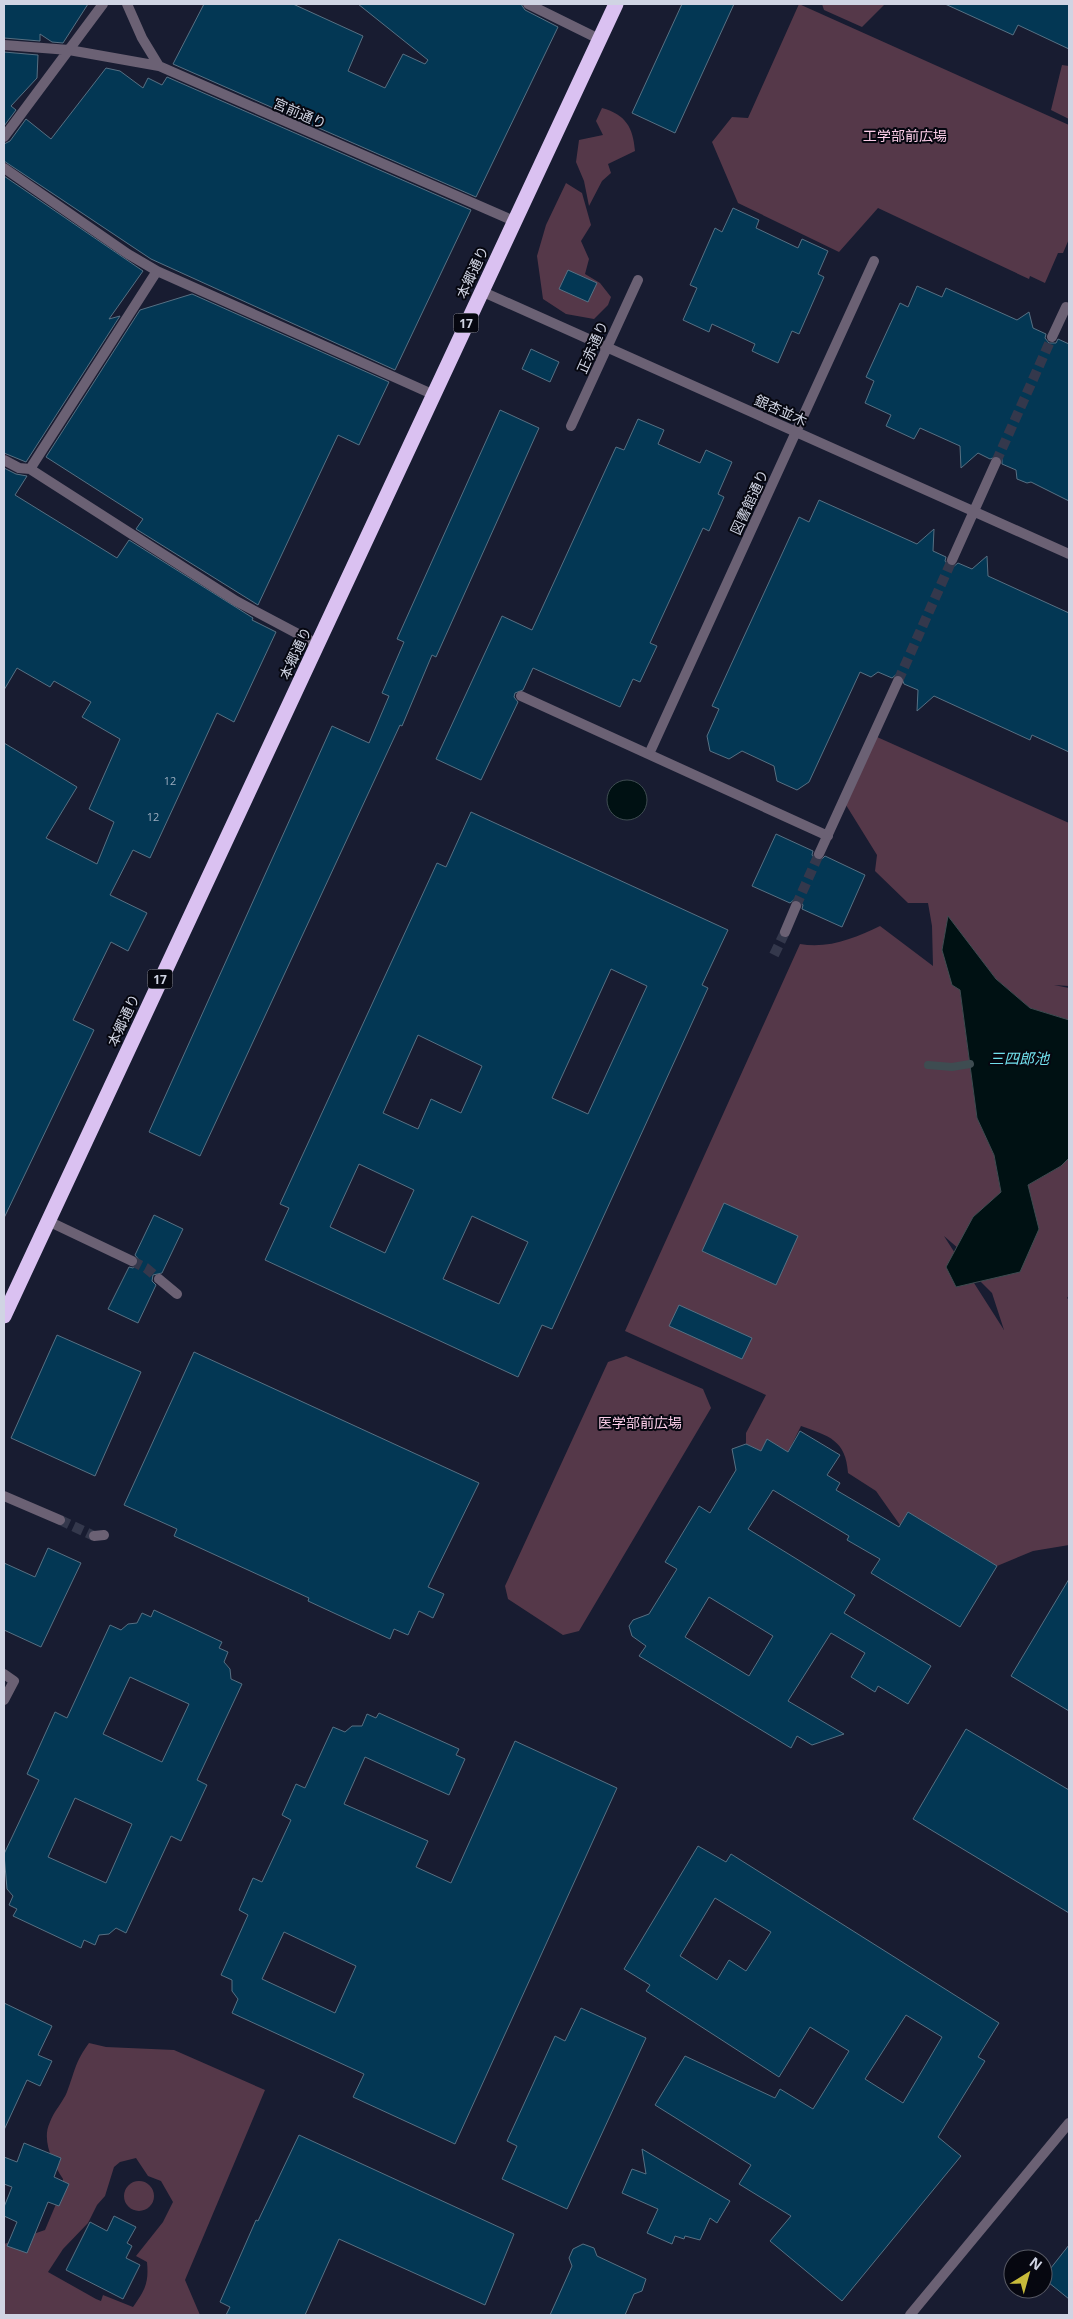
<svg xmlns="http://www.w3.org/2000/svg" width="1073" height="2319" viewBox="0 0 1073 2319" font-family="'Open Sans','Noto Sans JP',sans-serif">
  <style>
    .green { fill: #553849; fill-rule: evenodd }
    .water { fill: #001113; stroke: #3e4c51 }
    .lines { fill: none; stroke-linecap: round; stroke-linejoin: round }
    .stream { stroke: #3e4c51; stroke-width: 8 }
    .building { fill: #033754; stroke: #577083; fill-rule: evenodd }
    .street-tunnel { stroke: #34384c; stroke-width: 10; stroke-dasharray: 10 5; stroke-linecap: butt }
    .street { stroke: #6b6174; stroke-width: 10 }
    .highway { stroke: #dac1f1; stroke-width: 15 }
    .labels { text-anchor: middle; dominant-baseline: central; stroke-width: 4; stroke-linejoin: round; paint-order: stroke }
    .number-label { font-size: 11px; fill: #9dadbf }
    .shield { fill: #060710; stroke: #9396a4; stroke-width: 1 }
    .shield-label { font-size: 12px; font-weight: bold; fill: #d0d4e3 }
    .street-label { font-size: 14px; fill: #d0d4e3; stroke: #060710 }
    .park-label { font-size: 14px; fill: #fccee9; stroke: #060710 }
    .water-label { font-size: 15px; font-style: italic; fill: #71dfec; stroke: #060710 }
  </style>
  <rect width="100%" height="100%" fill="#181c31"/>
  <path class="green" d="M 799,4 L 1069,125 L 1069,239 L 1063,253 L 1058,253 L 1045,283 L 1030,276 L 1029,279 L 878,208 L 839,252 L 738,203 L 712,142 L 732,117 L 748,118 Z
    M 822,4 L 885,4 L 862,27 L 824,10 Z
    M 1062,65 L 1069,66 L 1069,119 L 1051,110 Z
    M 602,108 C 626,115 633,127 635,151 L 608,164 L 611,173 L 602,181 L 589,206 L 584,181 L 576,162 L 579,140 L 603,135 L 596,121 Z
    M 566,183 L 582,193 L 591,225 L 581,241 L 589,259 L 585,274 L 600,283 L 611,297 L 608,305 L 594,319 L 566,314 L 543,299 L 537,256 L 546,225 Z
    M 877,737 L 1069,823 L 1069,986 L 1054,985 L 1069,988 L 1069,1020 L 1030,1008 L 996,979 L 948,917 L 942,950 L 960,990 L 977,1118 L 994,1155 L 1001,1193 L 973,1217 L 1038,1229 L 1028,1185 L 1061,1166 L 1069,1158 L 1069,1295 L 1067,1298 L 1069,1300 L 1069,1545 L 1033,1551 L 997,1566 L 908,1512 L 900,1525 L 876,1491 L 848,1473 C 846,1440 829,1436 801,1426 L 788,1452 L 767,1440 L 761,1451 L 746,1444 L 746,1433 L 766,1395 L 625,1331 L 800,944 C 829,949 855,938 880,926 L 933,966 L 932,926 L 928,903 L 908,903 L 875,871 L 877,855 L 846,805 ZM 944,1236 L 959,1249 L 980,1281 L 992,1293 L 1004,1330 Z
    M 626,1356 L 703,1389 L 711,1408 L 579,1631 L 563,1635 L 508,1599 L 505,1586 L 608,1362 Z
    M 89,2043 L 106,2047 L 174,2050 L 265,2090 L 185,2280 L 200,2315 L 4,2315 L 4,2244 L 45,2230 L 62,2190 L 63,2179 C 53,2163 41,2140 50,2122 C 54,2111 63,2102 67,2092 C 75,2071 75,2062 89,2043 ZM 136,2158 L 148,2176 L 161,2181 L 173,2202 L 163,2222 L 136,2256 L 147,2262 C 149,2283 145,2290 133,2307 L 103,2295 L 101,2301 L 96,2299 L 48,2272 L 63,2249 L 88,2223 L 97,2205 L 105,2196 L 114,2167 L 120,2162 Z
    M124 2196a15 15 0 1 1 30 0a15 15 0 1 1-30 0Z"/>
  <path class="water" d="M607 800a20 20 0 1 1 40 0a20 20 0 1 1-40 0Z
    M 948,916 L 996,979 L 1030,1008 L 1069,1020 L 1069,1158 L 1061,1166 L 1028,1185 L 1039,1229 L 1020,1272 L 956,1287 L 946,1267 L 973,1217 L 1001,1192 L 994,1155 L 977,1118 L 960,990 L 952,985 L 942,950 Z"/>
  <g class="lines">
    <path class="stream" d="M 928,1065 L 952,1067 L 970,1064"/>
  </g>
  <path class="building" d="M 4,4 L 88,4 L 63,43 L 52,42 L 40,34 L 40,41 L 4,38 Z
    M 204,4 L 293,4 L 363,36 L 348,71 L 385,88 L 403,54 L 425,64 L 428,60 L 358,4 L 521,4 L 525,10 L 558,27 L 476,197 L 173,64 Z
    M 682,4 L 734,4 L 675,133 L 632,113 Z
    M 945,4 L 1069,4 L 1069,49 L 1018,25 L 1013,35 Z
    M 4,52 L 38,55 L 37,78 L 11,106 L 16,110 L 4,126 Z
    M 106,68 L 120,71 L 143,88 L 148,78 L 162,85 L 167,77 L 471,210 L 395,370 L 151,259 L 4,161 L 4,144 L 10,141 L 26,119 L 51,139 Z
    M 4,176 L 143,271 L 109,319 L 120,316 L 26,462 L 4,453 Z
    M 733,208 L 759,220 L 756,228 L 798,248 L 802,239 L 828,251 L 818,274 L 824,277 L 799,334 L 792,331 L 778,363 L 752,351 L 755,344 L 712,324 L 709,332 L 683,320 L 697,288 L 690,285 L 715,228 L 722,232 Z
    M 568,270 L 597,283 L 588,302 L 559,289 Z
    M 917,286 L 942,297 L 946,288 L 1017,320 L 1029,312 L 1033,328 L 1046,334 L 1045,338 L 1049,343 L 1056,343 L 1058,339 L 1069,344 L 1069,501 L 1031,482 L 1027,483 L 1017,479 L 1016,470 L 1002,464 L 1002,458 L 998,456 L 990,459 L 978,453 L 961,468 L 960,446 L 920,428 L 914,439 L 886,426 L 891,415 L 865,403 L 874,381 L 866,377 L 900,303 L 908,307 Z
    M 192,294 L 389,382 L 359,445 L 338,435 L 258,605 L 136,529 L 143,519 L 46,457 L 140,310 Z
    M 531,349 L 559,362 L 550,382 L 522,369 Z
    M 500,410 L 539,428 L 436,657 L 432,655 L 402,726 L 400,725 L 200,1156 L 149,1132 L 332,726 L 369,743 L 389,696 L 382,693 L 404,642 L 397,639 Z
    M 638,419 L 664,430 L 658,444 L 700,463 L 706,450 L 732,462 L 718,494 L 724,497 L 709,531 L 703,528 L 650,643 L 657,646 L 640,682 L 633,679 L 620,707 L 533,668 L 523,690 L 515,693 L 514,697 L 518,702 L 481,780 L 436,759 L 502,616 L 532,630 L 616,447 L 624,450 Z
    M 4,468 L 16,474 L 27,476 L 15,495 L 117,558 L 129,540 L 253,618 L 252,620 L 276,632 L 234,722 L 217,713 L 150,858 L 133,850 L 110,895 L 147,913 L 128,951 L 111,942 L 73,1020 L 94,1030 L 4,1218 L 4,743 L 77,787 L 46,838 L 97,864 L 114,822 L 89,809 L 120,739 L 82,717 L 91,702 L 54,681 L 50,687 L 17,668 L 4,690 Z
    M 819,500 L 917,544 L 934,529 L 933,551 L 946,557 L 945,561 L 949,566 L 953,567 L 958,563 L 972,569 L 987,556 L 988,576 L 1069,613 L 1069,752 L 1032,735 L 1030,740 L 934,696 L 917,711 L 918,690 L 904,684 L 901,675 L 897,674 L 892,678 L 878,672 L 871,677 L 860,672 L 809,782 L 797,790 L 777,781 L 774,766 L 742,751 L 729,759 L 710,751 L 707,736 L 719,709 L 712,706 L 799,517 L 809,522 Z
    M 471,812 L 728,930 L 702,985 L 708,988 L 552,1329 L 542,1325 L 518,1377 L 265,1260 L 289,1208 L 280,1204 L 437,863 L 446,867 ZM 611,969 L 647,986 L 588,1114 L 552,1098 ZM 418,1035 L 482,1066 L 461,1113 L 431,1099 L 418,1129 L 383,1113 ZM 359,1164 L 414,1190 L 385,1253 L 330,1227 ZM 472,1216 L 528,1242 L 499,1304 L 443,1279 Z
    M 776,834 L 813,851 L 812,855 L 816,860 L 820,861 L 825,856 L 865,875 L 842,927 L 802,909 L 803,905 L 799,900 L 795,899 L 790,903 L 752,886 Z
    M 724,1203 L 798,1236 L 776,1285 L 702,1251 Z
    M 154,1215 L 183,1229 L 162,1273 L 153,1275 L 152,1281 L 156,1285 L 138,1323 L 108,1309 L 129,1267 L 133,1268 L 138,1264 L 139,1260 L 135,1255 Z
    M 679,1305 L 752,1338 L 742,1359 L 669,1326 Z
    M 57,1335 L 141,1372 L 95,1476 L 11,1438 Z
    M 194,1352 L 479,1483 L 428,1587 L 444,1594 L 433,1618 L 419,1611 L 408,1635 L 394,1629 L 390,1639 L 308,1601 L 309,1598 L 174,1536 L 177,1529 L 124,1505 Z
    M 800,1431 L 840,1455 L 827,1475 L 840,1483 L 836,1490 L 899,1527 L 908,1512 L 997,1566 L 960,1627 L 871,1573 L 880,1559 L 847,1540 L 849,1536 L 773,1490 L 748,1529 L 855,1595 L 844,1613 L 931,1666 L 908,1704 L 878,1686 L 875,1692 L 851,1677 L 865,1653 L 831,1633 L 788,1701 L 844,1734 L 812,1745 L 797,1736 L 791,1748 L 639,1656 L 646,1646 L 632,1636 L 629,1626 L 633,1620 L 649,1614 L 677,1569 L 665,1562 L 699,1506 L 710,1513 L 736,1470 L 732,1449 L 746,1444 L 761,1451 L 767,1439 L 788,1452 ZM 709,1597 L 773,1636 L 749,1676 L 685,1637 Z
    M 48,1548 L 81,1563 L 41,1647 L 4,1630 L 4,1563 L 35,1577 Z
    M 1069,1579 L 1069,1711 L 1011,1676 Z
    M 154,1610 L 222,1642 L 219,1648 L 228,1652 L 224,1662 L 230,1669 L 231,1679 L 242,1684 L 197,1780 L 207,1785 L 181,1841 L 171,1836 L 126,1933 L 116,1928 L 109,1934 L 99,1935 L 95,1945 L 84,1940 L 81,1948 L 13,1916 L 17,1909 L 9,1905 L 13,1896 L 7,1889 L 4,1854 L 39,1780 L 27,1774 L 55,1712 L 67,1718 L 110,1625 L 121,1630 L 128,1624 L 137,1623 L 142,1613 L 151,1617 ZM 130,1677 L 189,1704 L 162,1762 L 103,1734 ZM 75,1798 L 132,1824 L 106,1883 L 48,1857 Z
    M 379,1713 L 459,1749 L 456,1755 L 465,1759 L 449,1795 L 365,1757 L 344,1804 L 428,1841 L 416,1867 L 451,1883 L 515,1741 L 617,1788 L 455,2144 L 353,2097 L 364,2074 L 232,2013 L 238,1999 L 232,1991 L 232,1980 L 221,1975 L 248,1915 L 239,1910 L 253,1878 L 262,1882 L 291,1820 L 282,1815 L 296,1784 L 305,1788 L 333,1727 L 345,1732 L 352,1726 L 362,1726 L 367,1714 L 376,1718 ZM 284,1932 L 356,1966 L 335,2013 L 262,1979 Z
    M 966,1729 L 1069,1790 L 1069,1913 L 913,1819 Z
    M 698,1846 L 726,1862 L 731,1854 L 999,2023 L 978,2057 L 985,2061 L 938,2137 L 961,2156 L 842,2301 L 770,2241 L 791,2216 L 739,2184 L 751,2165 L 655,2105 L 685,2056 L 775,2098 L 780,2089 L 813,2109 L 849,2051 L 810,2027 L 779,2077 L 646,1991 L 650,1985 L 624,1969 ZM 715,1898 L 771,1932 L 746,1971 L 729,1960 L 717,1980 L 680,1956 ZM 906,2015 L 942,2037 L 903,2103 L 865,2079 Z
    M 4,2003 L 52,2026 L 38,2055 L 52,2061 L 40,2086 L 27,2080 L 4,2130 Z
    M 581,2008 L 646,2038 L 567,2209 L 502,2179 L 517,2146 L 507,2141 L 555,2036 L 565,2041 Z
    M 299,2135 L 514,2234 L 485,2305 L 339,2239 L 305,2315 L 226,2315 L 230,2307 L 220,2302 L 256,2220 L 258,2221 Z
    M 24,2143 L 61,2158 L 54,2177 L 69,2184 L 59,2206 L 48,2202 L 27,2253 L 7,2246 L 17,2222 L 4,2216 L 4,2207 L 12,2187 L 4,2184 L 4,2157 L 17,2162 Z
    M 642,2149 L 730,2201 L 717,2223 L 710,2218 L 700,2240 L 685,2236 L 684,2239 L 675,2236 L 672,2244 L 647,2233 L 658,2209 L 622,2193 L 632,2169 L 646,2174 Z
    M 114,2216 L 136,2227 L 127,2243 L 132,2246 L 126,2258 L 140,2265 L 123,2299 L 66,2270 L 90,2222 L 107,2231 Z
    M 583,2244 L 594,2248 L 597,2256 L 646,2279 L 642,2291 L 634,2294 L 625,2315 L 550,2315 L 572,2266 L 569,2258 L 573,2249 Z
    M 1069,2245 L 1069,2299 L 1043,2278 Z"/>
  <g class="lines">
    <path class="street-tunnel" d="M 996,462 L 1052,337
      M 898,681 L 952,560
      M 796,906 L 819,854
      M 774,955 L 785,932
      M 132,1261 L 146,1268 L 159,1279
      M 60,1520 L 94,1536"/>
    <path class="street" d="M 127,4 L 142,38 L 159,66
      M 528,4 L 599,39
      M 4,45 L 69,50 L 159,66 L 514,221
      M 4,137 L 103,4
      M 4,168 L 128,254 L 157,271 L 432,394
      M 481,291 L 1069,554
      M 1052,337 L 1066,307
      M 571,426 L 638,280
      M 4,460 L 19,468 L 30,469 L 236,601 L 317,644
      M 30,469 L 157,271
      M 952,560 L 996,462
      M 521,696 L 828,836
      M 649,754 L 874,261
      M 819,854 L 898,681
      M 785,932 L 796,906
      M 48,1221 L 132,1261
      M 159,1279 L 177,1294
      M 4,1496 L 60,1520
      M 94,1536 L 104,1535
      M 4,1674 L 14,1681 L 4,1700
      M 910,2315 L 1069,2123"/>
    <path class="highway" d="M 4,1316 L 616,4"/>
  </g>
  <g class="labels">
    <g class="number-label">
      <text x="170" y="780">12</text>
      <text x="153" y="816">12</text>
    </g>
    <g class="shield">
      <rect x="453.5" y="313.5" width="25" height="19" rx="4"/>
      <rect x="147.5" y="969.5" width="25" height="19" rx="4"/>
    </g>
    <g class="shield-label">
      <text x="466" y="323">17</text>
      <text x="160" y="979">17</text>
    </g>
    <g class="street-label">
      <text transform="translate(300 113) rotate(23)">宮前通り</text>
      <text transform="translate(472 272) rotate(-65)">本郷通り</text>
      <text transform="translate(592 347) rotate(-66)">正赤通り</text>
      <text transform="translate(781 410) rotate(24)">銀杏並木</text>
      <text transform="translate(749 502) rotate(-65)">図書館通り</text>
      <text transform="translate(295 653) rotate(-65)">本郷通り</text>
      <text transform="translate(123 1020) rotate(-65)">本郷通り</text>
    </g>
    <g class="park-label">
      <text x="905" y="135">工学部前広場</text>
      <text x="640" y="1422">医学部前広場</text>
    </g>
    <g class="water-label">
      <text x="1019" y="1058">三四郎池</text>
    </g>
  </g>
  <rect width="1073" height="2319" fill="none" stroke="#d0d4e3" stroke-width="10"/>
  <g transform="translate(1028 2274) rotate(37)"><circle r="24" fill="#060710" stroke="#575964"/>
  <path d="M0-4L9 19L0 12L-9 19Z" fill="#c8bb3b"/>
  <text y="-8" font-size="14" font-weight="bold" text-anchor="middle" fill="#d0d4e3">N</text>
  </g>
</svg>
